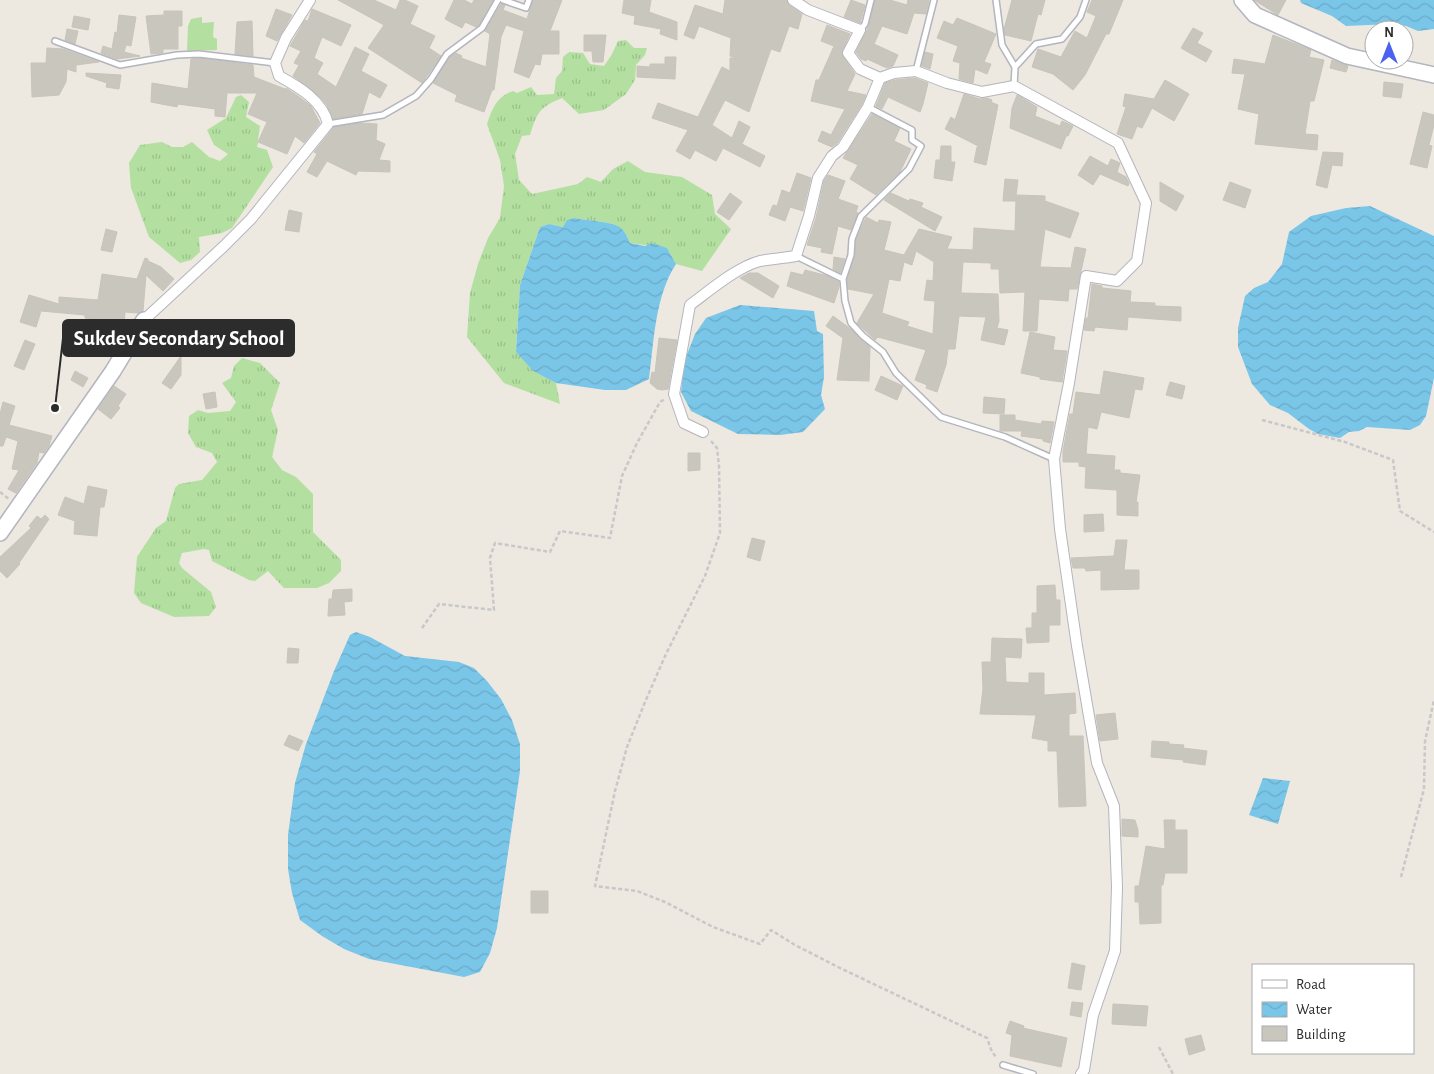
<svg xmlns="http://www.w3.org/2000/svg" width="1434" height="1074" viewBox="0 0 1434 1074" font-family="'Alegreya Sans',sans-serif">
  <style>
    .grass { fill: url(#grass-tufts) }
    .park { fill: #b3e0a0 }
    .water { fill: url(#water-waves) }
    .building { fill: #c9c6be; stroke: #c9c4b9; fill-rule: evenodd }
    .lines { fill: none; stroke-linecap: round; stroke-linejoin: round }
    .lane-casing { stroke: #b3b5bf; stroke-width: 8 }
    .street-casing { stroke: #b3b5bf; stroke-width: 12 }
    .secondary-casing { stroke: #b3b5bf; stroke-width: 18 }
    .path { stroke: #c8c8c8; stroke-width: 2.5; stroke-dasharray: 4 2.5; stroke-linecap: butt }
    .lane { stroke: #fff; stroke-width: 5 }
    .street { stroke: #fff; stroke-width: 10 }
    .secondary { stroke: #fff; stroke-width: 15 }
    .leader { fill: none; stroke: #2c2c2c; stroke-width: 2 }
    .callout-dot { fill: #2c2c2c; stroke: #fff; stroke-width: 2 }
    .callout { fill: #2c2c2c; stroke: #2c2c2c; stroke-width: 2 }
    .callout-label { font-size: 21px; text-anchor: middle; font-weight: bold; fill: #fff }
  </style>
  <defs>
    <pattern id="grass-tufts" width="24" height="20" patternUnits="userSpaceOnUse" patternTransform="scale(1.25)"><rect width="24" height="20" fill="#b3e0a0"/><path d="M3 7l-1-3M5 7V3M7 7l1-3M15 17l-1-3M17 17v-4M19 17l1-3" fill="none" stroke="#9ac08a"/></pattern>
    <pattern id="water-waves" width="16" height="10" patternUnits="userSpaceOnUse" patternTransform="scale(1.25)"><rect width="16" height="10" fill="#7ac6e8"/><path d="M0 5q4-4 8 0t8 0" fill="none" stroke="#6aaac7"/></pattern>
  </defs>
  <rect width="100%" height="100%" fill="#ede8e0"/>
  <path class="grass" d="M 626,40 L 634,48 L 647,48 L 645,55 L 636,65 L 635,80 L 626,94 L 604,110 L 579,114 L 562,98 C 540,107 537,112 530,135 L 522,136 L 515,154 L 519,180 L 532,194 L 578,184 L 587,177 L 601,182 L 613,169 L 628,161 L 645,172 L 682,177 L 712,195 L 715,214 L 731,229 L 702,271 L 676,264 L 667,248 L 630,243 C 628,238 625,232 622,229 C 615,221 587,221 575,218 L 563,227 L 549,224 L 540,227 L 520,285 L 516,351 L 533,371 L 556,383 L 560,404 L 504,383 L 467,337 L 470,293 L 478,264 L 488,238 L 500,218 L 504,186 L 500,160 L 487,124 C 492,109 497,96 513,91 L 517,93 L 531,87 L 537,95 L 554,94 L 556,78 L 562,71 L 563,57 L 569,52 L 583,53 L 590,64 L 604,66 L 611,56 L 618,41 Z
    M 241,95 L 249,102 L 246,117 L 260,126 L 257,147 L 267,150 L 273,167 L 232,228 L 222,233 L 199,237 L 200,252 L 191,260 L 180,263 L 149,237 L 131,188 L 129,163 L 140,145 L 162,142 L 172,147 L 183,147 L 192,142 L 209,157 L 220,161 L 228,154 L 214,145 L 207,130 L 226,118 L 236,97 Z
    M 242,358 L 260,363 L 280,383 L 271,410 L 278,430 L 272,457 L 282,470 L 296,477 L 313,494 L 313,532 L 341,560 L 341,571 L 329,583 L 317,588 L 284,588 L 268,571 L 255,581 L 249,580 L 212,561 L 209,550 L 204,549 L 182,553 L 179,563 L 182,568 L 211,592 L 216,607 L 209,616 L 174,617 L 141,603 L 134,593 L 137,557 L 156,528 L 166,521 L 175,488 L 179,484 L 202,480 L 217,462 L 212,453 L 196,447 L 188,433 L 189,416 L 198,410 L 208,413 L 230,411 L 236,402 L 222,383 L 231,378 L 234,366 Z"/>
  <path class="park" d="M 202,17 L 202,23 L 214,22 L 213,37 L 217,39 L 217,50 L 187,51 L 188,26 L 191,19 Z"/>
  <path class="water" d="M 1300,0 L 1434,0 L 1434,29 L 1418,31 L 1406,26 L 1392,24 L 1346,26 L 1332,16 L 1301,3 Z
    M 1370,206 L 1434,236 L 1434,378 L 1426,416 L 1420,425 L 1410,430 L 1367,427 L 1359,431 L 1349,432 L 1340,438 L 1318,434 L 1309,429 L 1288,413 L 1270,405 L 1252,384 L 1238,347 L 1238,328 L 1245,296 L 1254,288 L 1268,282 L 1282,264 L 1289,232 L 1311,216 L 1346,208 Z
    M 575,218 C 587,221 615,221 622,229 C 625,232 628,238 630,243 L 645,246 L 652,243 L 667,248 L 676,264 C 655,296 654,341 649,379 L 626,390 L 605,390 L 556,383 L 533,371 L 516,352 L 520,285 L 540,227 L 549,224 L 563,227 L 567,220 Z
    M 740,305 L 814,311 L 817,331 L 823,334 L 824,377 L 821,395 L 825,409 L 803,432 L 780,435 L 738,434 L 691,411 L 681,392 L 684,362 L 695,334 L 706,318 Z
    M 356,632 L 370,637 L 405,656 L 459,662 L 474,668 L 487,681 L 501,699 L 512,720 L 520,744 L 520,771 L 497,928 L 490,953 L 480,972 L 464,977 L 369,959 L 344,949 L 322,936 L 300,920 L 292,893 L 288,869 L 288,835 L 295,783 L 306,744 L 334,671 L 350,635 Z
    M 1263,778 L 1290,781 L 1278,824 L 1249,815 Z"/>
  <path class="building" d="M 338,0 L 374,0 L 396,10 L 400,0 L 405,0 L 418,6 L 410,24 L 435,36 L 429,48 L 441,56 L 422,83 L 368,48 L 384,25 Z
    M 454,0 L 464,0 L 472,4 L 474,0 L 493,0 L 479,25 L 476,27 L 465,22 L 462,28 L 445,19 Z
    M 533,0 L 562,0 L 550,31 L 559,31 L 559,54 L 542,54 L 540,65 L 535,64 L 529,78 L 514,72 L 524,31 L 506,25 L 501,37 L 494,90 L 492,90 L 484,112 L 455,101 L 457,95 L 433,83 L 450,57 L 456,53 L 462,56 L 461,58 L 486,67 L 490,34 L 485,31 L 501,4 L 505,5 L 503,10 L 527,19 Z
    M 624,0 L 651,0 L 649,12 L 677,22 L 677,40 L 660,34 L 661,29 L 634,24 L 635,16 L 622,13 Z
    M 725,0 L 786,0 L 789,5 L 802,14 L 798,29 L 789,26 L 780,52 L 771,49 L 749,112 L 725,100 L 712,125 L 732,138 L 739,121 L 750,127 L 742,144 L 765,156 L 760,167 L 723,148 L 716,161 L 695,150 L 690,159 L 676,151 L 688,130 L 652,118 L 658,103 L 698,117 L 722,67 L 730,71 L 730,58 L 736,58 L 730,56 L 731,38 L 699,26 L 694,39 L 684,35 L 695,5 L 723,14 Z
    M 851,0 L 865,5 L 860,23 L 844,17 Z
    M 875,0 L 890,0 L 907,5 L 908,0 L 929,0 L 926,14 L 914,13 L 907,34 L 882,26 L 874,44 L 898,55 L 893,66 L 887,68 L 867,59 L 866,61 L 861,59 L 856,52 L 869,25 Z
    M 1012,0 L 1045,0 L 1041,15 L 1038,14 L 1031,41 L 1005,35 L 1004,29 Z
    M 1092,0 L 1123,0 L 1109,34 L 1106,34 L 1085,75 L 1073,90 L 1053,74 L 1032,67 L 1038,49 L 1061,57 L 1075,31 L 1087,38 L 1096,16 L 1087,12 Z
    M 1254,0 L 1286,0 L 1278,15 Z
    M 276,9 L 292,15 L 277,41 L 266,36 Z
    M 312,9 L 351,25 L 341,46 L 322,37 L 314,58 L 323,63 L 317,74 L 336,87 L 355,47 L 369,54 L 361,71 L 387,85 L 380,98 L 369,92 L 362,114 L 333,119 L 327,105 L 320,97 L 293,76 L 299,65 L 294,63 L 301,51 L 290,46 L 305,20 L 308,21 Z
    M 164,11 L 182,11 L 182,26 L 178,26 L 178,49 L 163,49 L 163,53 L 151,54 L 146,16 L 164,15 Z
    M 119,15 L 136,17 L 131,46 L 126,45 L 124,52 L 140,56 L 117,59 L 101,53 L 103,46 L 112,49 L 115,32 L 117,33 Z
    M 74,16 L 90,19 L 88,30 L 72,27 Z
    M 957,18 L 996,34 L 984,62 L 991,64 L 987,74 L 975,69 L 973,83 L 959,79 L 960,63 L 953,61 L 958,46 L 937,38 L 944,21 L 953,25 Z
    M 252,21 L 253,56 L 235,54 L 237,22 Z
    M 827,25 L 850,34 L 841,53 L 855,74 L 847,91 L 866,95 L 862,104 L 838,142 L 832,147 L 818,141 L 822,131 L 831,135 L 845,109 L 811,101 L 816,80 L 819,80 L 834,46 L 821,41 Z
    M 1193,28 L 1203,33 L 1197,43 L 1212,51 L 1206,62 L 1181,48 Z
    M 67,29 L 78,31 L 75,44 L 65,40 Z
    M 584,35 L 606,35 L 603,62 L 593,62 L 592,51 L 584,51 Z
    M 1273,35 L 1311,50 L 1309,57 L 1324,60 L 1314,101 L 1310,101 L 1305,134 L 1318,135 L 1317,150 L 1255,144 L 1259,114 L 1238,109 L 1245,74 L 1232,73 L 1234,59 L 1265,64 Z
    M 47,48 L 63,49 L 99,62 L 76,65 L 76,72 L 67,69 L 66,82 L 59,95 L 32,97 L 31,63 L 46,63 Z
    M 925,52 L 933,54 L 930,69 L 922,66 Z
    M 665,57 L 676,57 L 675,79 L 637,77 L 637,66 L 650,67 L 650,64 L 665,64 Z
    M 199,58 L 253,65 L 254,77 L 285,89 L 286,88 L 298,96 L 311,106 L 320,123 L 304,143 L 295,136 L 287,154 L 258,142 L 267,122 L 248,114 L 257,93 L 227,93 L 225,117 L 215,116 L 215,109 L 178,104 L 177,107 L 151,102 L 152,83 L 188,89 L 191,59 Z
    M 1332,60 L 1348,66 L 1346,72 L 1330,68 Z
    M 86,73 L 121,75 L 119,89 L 106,87 L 107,83 L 86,76 Z
    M 915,78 L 928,83 L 923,104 L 920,112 L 888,97 L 882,109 L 876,106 L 885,83 L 895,80 Z
    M 1165,80 L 1189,94 L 1174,121 L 1152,108 L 1142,128 L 1137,126 L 1132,139 L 1117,134 L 1126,107 L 1123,106 L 1125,94 L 1154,99 Z
    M 1384,82 L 1403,84 L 1401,98 L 1383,96 Z
    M 964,94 L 980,99 L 987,98 L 992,100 L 991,102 L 998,105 L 986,165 L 974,162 L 977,147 L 980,147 L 945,129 L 951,117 L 955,120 Z
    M 1017,95 L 1037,107 L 1035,116 L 1060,126 L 1062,121 L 1073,126 L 1068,136 L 1066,136 L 1061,149 L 1010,128 L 1012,108 Z
    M 1423,112 L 1434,115 L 1434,125 L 1429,145 L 1432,146 L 1427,168 L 1410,164 Z
    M 872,114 L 900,128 L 894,141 L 911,149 L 900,172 L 876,195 L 850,179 L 858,165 L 843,158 Z
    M 360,123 L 377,124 L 376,140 L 385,144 L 379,160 L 390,161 L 390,172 L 358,171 L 356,175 L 327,161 L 317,177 L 307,172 L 317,154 L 314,152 L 334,127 Z
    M 941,146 L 951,146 L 951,162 L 955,162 L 952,181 L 934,178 L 936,160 L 940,160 Z
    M 1323,152 L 1343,153 L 1342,166 L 1332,165 L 1327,188 L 1316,185 Z
    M 1090,156 L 1108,166 L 1111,159 L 1120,163 L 1117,172 L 1126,177 L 1129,183 L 1128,186 L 1100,174 L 1093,185 L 1078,175 Z
    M 797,173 L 811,178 L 803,211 L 790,207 L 785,221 L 769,215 L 773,205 L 777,206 L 782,190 L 790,193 Z
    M 828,175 L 845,181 L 838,199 L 858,206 L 856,212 L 858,213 L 851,230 L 838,226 L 832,254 L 821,252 L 822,248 L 807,245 L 816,218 L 824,181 Z
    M 1005,179 L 1018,180 L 1016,195 L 1045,196 L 1045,201 L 1079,213 L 1070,238 L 1045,229 L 1040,267 L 1071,268 L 1075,247 L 1086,249 L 1077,289 L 1069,289 L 1068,301 L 1039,299 L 1037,331 L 1023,331 L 1025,292 L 1000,293 L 999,269 L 991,269 L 991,263 L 963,262 L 961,293 L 998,294 L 999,321 L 997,328 L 1008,330 L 1004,345 L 981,340 L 986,317 L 959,316 L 955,349 L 948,349 L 946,365 L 937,392 L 926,388 L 927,385 L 915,380 L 926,350 L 878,337 L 875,340 L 857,323 L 874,294 L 848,289 L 847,280 L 855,256 L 856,240 L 866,217 L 878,223 L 879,220 L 891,222 L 884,250 L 904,255 L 919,229 L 952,237 L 947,249 L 973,250 L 974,228 L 1015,231 L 1016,200 L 1016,201 L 1003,201 ZM 916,251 L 934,262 L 933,281 L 927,280 L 924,300 L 935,301 L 933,334 L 907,326 L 909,322 L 882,313 L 889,279 L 900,281 L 904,262 L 912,265 Z
    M 1160,182 L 1184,196 L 1176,211 L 1160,201 Z
    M 1230,182 L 1251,190 L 1245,208 L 1223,200 Z
    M 730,193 L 742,202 L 729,220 L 717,212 Z
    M 891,193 L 909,201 L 910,199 L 923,203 L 921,207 L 942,217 L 935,231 L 884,200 Z
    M 289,210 L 302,213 L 299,232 L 285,230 Z
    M 106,229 L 117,232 L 112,252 L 101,250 Z
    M 834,257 L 845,259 L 840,273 L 833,269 Z
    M 145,258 L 148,259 L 148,261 L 161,267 L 174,279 L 163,291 L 146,275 L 143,311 L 138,313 L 125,312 L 124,326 L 109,325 L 109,321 L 85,318 L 85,315 L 41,311 L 36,327 L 20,322 L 29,295 L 59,304 L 59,297 L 98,300 L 102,274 L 137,279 Z
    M 805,270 L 828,276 L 839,282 L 839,287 L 834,303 L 787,286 L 791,272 L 803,275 Z
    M 749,273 L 758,273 L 779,286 L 773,298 L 740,278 Z
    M 1092,284 L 1102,286 L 1102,288 L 1131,291 L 1130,302 L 1155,303 L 1155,306 L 1181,307 L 1181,321 L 1128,317 L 1127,330 L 1095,327 L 1094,331 L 1084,330 L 1086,318 L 1088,318 Z
    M 833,316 L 852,330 L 870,347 L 869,381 L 837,380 L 843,338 L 826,326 Z
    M 1030,332 L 1055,337 L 1053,350 L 1067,351 L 1062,382 L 1040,379 L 1040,377 L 1021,373 Z
    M 659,338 L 677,340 L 668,389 L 662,390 L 657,389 L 650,383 L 652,372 L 655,373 Z
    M 25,340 L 35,344 L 24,370 L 14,366 Z
    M 181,356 L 181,375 L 171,389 L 162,383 Z
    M 75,371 L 88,378 L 83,387 L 71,380 Z
    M 1104,371 L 1144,378 L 1142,390 L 1135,389 L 1129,418 L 1101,412 L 1097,429 L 1088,427 L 1086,454 L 1115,456 L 1114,470 L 1120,470 L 1120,473 L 1140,475 L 1136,502 L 1138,502 L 1138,516 L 1117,515 L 1117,490 L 1085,488 L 1086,467 L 1079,466 L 1079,462 L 1063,462 L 1063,451 L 1070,414 L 1073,414 L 1076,392 L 1100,395 Z
    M 881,376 L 903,386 L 897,400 L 875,390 Z
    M 1170,382 L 1185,386 L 1182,399 L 1166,395 Z
    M 114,386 L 126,394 L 118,406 L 120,408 L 111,419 L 98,409 Z
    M 215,392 L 217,407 L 206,409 L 203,394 Z
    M 984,397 L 1005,399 L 1004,414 L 983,413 Z
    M 3,402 L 15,406 L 9,425 L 52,436 L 49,446 L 44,453 L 39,452 L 37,463 L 16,493 L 8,489 L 19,470 L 12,469 L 18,441 L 6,437 L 3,446 L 0,446 L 0,414 Z
    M 1000,415 L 1015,415 L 1015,420 L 1041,424 L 1042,421 L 1054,422 L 1050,443 L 1043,441 L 1043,439 L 1021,436 L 1022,431 L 1000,431 Z
    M 688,453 L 700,453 L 700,470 L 688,471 Z
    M 88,486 L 107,490 L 104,507 L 100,507 L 97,536 L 74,534 L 75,521 L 58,515 L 65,497 L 84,504 Z
    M 1103,514 L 1104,531 L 1084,532 L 1084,515 Z
    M 45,515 L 49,519 L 19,563 L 20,564 L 7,578 L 0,571 L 0,557 L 31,528 L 29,526 L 37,516 L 41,519 Z
    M 752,538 L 765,541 L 760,561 L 747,557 Z
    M 1116,540 L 1127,540 L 1124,570 L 1139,570 L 1139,589 L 1101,590 L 1101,570 L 1086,571 L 1085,568 L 1073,568 L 1071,558 L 1114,556 Z
    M 1055,585 L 1056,600 L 1060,600 L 1060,625 L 1049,625 L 1049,642 L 1027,643 L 1026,628 L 1032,628 L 1032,613 L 1037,613 L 1037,586 Z
    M 352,589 L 352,601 L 344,602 L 345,615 L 328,616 L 329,599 L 332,599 L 333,590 Z
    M 992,638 L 1022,639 L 1021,658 L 1005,657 L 1006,682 L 1029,683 L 1029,673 L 1044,673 L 1044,695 L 1075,693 L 1076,713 L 1069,714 L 1069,736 L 1083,736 L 1086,806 L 1059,807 L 1057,751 L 1048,751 L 1048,741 L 1032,738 L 1036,715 L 980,714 L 983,689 L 982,662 L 991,662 Z
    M 288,648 L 299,649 L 298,663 L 287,663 Z
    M 1115,713 L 1118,739 L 1100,741 L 1096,715 Z
    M 289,735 L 303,741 L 298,751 L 284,745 Z
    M 1152,741 L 1169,742 L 1169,744 L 1184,745 L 1183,748 L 1207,751 L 1205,765 L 1183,762 L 1184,760 L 1151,757 Z
    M 1122,819 L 1135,820 L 1138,830 L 1138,837 L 1122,836 Z
    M 1164,820 L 1175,820 L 1175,830 L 1187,830 L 1187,873 L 1165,873 L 1163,885 L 1161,885 L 1161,923 L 1140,924 L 1139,902 L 1135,902 L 1135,886 L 1139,886 L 1146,846 L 1165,849 Z
    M 531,891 L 548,891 L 548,913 L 531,913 Z
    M 1072,963 L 1085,966 L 1081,990 L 1068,988 Z
    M 1072,1002 L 1083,1003 L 1081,1017 L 1070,1015 Z
    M 1113,1004 L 1148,1006 L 1146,1026 L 1112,1024 Z
    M 1010,1021 L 1024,1026 L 1023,1028 L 1067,1038 L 1061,1067 L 1010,1056 L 1012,1035 L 1006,1033 Z
    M 1201,1035 L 1205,1050 L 1189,1055 L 1185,1039 Z"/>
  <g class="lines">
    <g class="lane-casing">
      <path id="lane" d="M 503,0 L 526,8 L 529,0
        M 996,0 L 1002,45 L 1015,67
        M 860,30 L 865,24 L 871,0
        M 55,41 L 120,65 L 177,55 L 199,54 L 275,63
        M 916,71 L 934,0
        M 1014,86 L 1015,67 L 1036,44 L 1062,39 L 1080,17 L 1086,0
        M 328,124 L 383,115 L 416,96 L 431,79 L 447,54 L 482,28 L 498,0
        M 796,256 L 843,279 L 845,301 L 851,323 L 863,336 L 883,352 L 896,373 L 941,417 L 1005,437 L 1054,459
        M 843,279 L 851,255 L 852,239 L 861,216 L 909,169 L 921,146 L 912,140 L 912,130 L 868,107
        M 1003,1065 L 1033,1074"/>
    </g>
    <g class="street-casing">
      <path id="street" d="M 880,78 L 894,73 L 916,71 L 947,83 L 982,92 L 1014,86 L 1118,143 L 1146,203 L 1137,261 L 1117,281 L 1086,276 L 1069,383 L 1054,459 L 1060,529 L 1077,646 L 1097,763 L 1114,806 L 1117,887 L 1115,951 L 1093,1015 L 1084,1070 L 1081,1074
        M 144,320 L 223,247 L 251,219 L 328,124 C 323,101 299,87 279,76 L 275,63 L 286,38 L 310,0
        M 703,432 L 684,423 L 674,394 L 690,305 C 709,291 737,267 760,261 C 772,259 784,258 796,256 L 809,216 L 818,178 L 832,156 L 843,147 L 868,107 L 880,78 L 860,69 L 848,53 L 860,30 L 808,10 L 793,0"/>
    </g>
    <g class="secondary-casing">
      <path id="secondary" d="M 1242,0 L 1255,15 L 1347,56 L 1434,75
        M 0,533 L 113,371 L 144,320"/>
    </g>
    <path class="path" d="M 1262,420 L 1345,442 L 1393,460 L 1400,511 L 1434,532
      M 711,441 L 717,448 L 719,466 L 720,533 L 705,576 L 666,654 L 645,702 L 627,747 L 615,791 L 595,886 L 637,891 L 665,902 L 713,927 L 760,944 L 771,930 L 795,945 L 840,968 L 987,1038 L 992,1052 L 997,1058
      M 0,492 L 9,499
      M 422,628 L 439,604 L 494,610 L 490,558 L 495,543 L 550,552 L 560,531 L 610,538 L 622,476 L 637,443 L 660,402 L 665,399
      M 1401,877 L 1424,789 L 1425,741 L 1434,700
      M 1159,1047 L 1173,1074"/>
    <use href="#lane" class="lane"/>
    <use href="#street" class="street"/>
    <use href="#secondary" class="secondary"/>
  </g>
  <path class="leader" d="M55 408L63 338"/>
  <circle class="callout-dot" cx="55" cy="408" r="5"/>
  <rect class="callout" x="63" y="320" width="231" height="36" rx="5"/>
  <g class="callout-label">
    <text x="179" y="345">Sukdev Secondary School</text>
  </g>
  <rect x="1252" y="964" width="162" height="90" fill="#ffffff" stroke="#ababab"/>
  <rect x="1262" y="980" width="25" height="8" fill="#ffffff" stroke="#ababab"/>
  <text x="1296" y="989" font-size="15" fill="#2c2c2c">Road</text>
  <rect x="1262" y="1002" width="25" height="15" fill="url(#water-waves)" stroke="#ababab"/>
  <text x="1296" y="1014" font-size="15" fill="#2c2c2c">Water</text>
  <rect x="1262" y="1026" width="25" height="15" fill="#c9c6be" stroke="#ababab"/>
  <text x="1296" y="1039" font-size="15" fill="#2c2c2c">Building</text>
  <g transform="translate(1389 45)"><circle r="24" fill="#ffffff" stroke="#ababab"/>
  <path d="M0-4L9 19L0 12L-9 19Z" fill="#4b62ef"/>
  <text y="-8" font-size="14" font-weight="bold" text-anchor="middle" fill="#2c2c2c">N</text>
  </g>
</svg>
